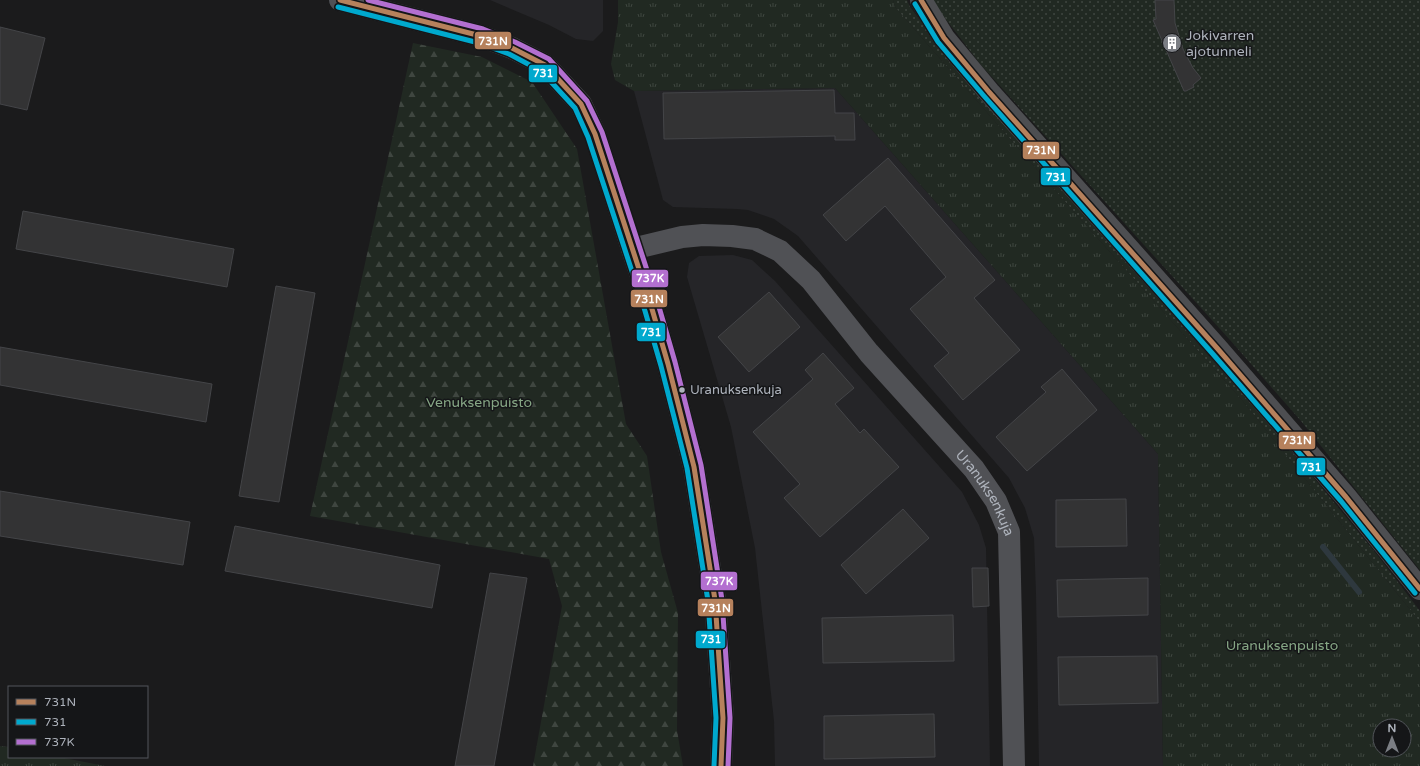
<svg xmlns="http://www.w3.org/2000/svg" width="1420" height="766" viewBox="0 0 1420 766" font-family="'Varela Round',sans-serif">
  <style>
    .built { fill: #252528 }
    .grass { fill: url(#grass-dots) }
    .forest { fill: url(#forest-firs) }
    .park { fill: url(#park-tufts); fill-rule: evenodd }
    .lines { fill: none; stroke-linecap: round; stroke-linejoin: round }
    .stream { stroke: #2e383e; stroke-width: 6 }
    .building { fill: #333334; stroke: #444548 }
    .minor { stroke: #505155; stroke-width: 22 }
    .highway { stroke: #4d4e51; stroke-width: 22 }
    .bus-1-casing { stroke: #151618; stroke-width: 8 }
    .bus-2-casing { stroke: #151618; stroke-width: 8 }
    .bus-3-casing { stroke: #151618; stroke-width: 8 }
    .bus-1 { stroke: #b6815c; stroke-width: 5 }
    .bus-2 { stroke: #00a9ce; stroke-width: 5 }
    .bus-3 { stroke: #b36fd0; stroke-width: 5 }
    .bus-dot { fill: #aeb3bc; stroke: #151618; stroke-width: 1.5 }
    .labels { text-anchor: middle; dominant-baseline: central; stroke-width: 3; stroke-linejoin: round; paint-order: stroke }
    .bus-label { font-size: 13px; fill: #aeb3bc; stroke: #151618; text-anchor: start }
    .poi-label { font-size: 14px; fill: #aeb3bc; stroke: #151618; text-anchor: start }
    .park-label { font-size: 14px; fill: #86a685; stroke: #151618 }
    .street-label { font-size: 14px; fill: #aeb3bc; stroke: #151618 }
    .line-badge { stroke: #151618; stroke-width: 1.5 }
    .badge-label { font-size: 11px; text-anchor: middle; font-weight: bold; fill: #fff }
  </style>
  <defs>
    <pattern id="grass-dots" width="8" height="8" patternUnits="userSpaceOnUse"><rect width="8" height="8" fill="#212922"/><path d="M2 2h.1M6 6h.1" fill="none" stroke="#3f4640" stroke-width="1.8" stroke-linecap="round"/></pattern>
    <pattern id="forest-firs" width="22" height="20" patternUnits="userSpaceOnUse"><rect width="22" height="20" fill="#212922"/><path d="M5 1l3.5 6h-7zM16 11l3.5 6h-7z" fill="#3f4640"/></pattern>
    <pattern id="park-tufts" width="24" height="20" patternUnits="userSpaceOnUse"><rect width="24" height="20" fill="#212922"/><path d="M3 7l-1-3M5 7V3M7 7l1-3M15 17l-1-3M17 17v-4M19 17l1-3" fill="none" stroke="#3f4640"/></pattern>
  </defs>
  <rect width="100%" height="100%" fill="#1b1b1c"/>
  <path class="built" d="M 490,0 L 603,0 L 603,31 L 593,41 L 576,39 L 549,25 Z
    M 835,88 L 1158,454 L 1163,766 L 1039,766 L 1036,594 L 1034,538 L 1025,508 L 1009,478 L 798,236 L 774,219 L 748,210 L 737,209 L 673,207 L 663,200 L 634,91 Z
    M 733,255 L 752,260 L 775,281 L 962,492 L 979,525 L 986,548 L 990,766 L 775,766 L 774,721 L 755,548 L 731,427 L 687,277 L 689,263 L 699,256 Z"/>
  <path class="grass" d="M 893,0 L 907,0 L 910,7 L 980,98 L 1248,400 L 1304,466 L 1378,556 L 1420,611 L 1420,622 L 1241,399 L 1060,196 L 895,7 Z
    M 931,0 L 1420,0 L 1420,570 L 1301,421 L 1230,340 L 981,65 Z"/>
  <path class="forest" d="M 413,43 L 482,57 L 532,82 L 577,149 L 626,424 L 647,456 L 661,552 L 678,613 L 677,730 L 683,766 L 533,766 L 562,606 L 549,559 L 310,516 Z"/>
  <path class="park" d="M 618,0 L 893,0 L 895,7 L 1060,196 L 1241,399 L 1420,622 L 1420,766 L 1163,766 L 1158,454 L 835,88 L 634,91 L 615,80 L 611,64 L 618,22 ZM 1380,726 L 1404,726 L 1404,750 L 1380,750 Z
    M 0,746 L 9,747 L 9,757 L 59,757 L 105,766 L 0,766 Z"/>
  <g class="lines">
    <path class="stream" d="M 1323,547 L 1359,592"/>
  </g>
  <path class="building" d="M 1155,0 L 1174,0 L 1175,23 L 1183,49 L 1193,68 L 1201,78 L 1193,85 L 1194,87 L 1186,91 L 1184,91 L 1153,20 L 1156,19 Z
    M 0,27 L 45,38 L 27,110 L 0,104 Z
    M 834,90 L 835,113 L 854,113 L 855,140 L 835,140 L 835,136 L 664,139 L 663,93 Z
    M 888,158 L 995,280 L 974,298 L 1020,350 L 963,400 L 934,366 L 949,353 L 910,309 L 946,277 L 885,206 L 846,241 L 823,215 Z
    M 23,211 L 234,249 L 227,287 L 16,249 Z
    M 276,286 L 315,293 L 279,502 L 239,496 Z
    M 769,292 L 800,327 L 749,372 L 718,337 Z
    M 0,347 L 212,384 L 206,422 L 0,385 Z
    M 823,353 L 854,388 L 835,404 L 860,433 L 864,429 L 899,467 L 820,537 L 784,498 L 800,484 L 753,432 L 813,379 L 805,370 Z
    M 1062,369 L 1097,410 L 1027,471 L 996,437 L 1046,392 L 1041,387 Z
    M 0,491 L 190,522 L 183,565 L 0,536 Z
    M 1126,499 L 1127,546 L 1056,547 L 1056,500 Z
    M 903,509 L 929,538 L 866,594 L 841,565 Z
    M 235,526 L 440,565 L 432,608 L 225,571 Z
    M 972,568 L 988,568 L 989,606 L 973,607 Z
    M 490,573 L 527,578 L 494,766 L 455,766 Z
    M 1148,578 L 1148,615 L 1058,617 L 1057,580 Z
    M 953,615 L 954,661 L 823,663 L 822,618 Z
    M 1157,656 L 1158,703 L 1059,705 L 1058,657 Z
    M 934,714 L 935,757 L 824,759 L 824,716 Z"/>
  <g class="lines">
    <g class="minor">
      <path d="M 340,0 L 481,36 L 512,48 L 545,65 L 581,104 L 595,134 L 632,249 L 652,309 L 668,364 L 694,467 L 715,600 L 723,718 L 721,766"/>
      <path id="s1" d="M 632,249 L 682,237 L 703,235 L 732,236 L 755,239 L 780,251 L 811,280 L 869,353 L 974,469 L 996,501 L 1009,532 L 1014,766"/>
    </g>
    <path class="highway" d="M 921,0 L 944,38 L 989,92 L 1217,348 L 1346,497 L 1420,589"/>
    <g class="bus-1-casing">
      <path id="bus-1" d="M 340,0 L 481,36 L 512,48 L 545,65 L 581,104 L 595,134 L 652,309 L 668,364 L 694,467 L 715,600 L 723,718 L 721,766
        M 921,0 L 944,38 L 989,92 L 1217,348 L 1346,497 L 1420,589"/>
    </g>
    <g class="bus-2-casing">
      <path id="bus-2" d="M 915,4 L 938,42 L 984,96 L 1212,353 L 1341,501 L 1415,593
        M 338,7 L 479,43 L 509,54 L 541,71 L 575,108 L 588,137 L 645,311 L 661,366 L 687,468 L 708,601 L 716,718 L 714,766"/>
    </g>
    <g class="bus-3-casing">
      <path id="bus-3" d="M 368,0 L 483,29 L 515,42 L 549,59 L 587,101 L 602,132 L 659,307 L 675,362 L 701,465 L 722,600 L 730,718 L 728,766"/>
    </g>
    <use href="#bus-1" class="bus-1"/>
    <use href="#bus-2" class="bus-2"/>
    <use href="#bus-3" class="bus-3"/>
  </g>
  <defs>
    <g id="building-disc" transform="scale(1)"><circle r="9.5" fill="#7b7e84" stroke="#151618"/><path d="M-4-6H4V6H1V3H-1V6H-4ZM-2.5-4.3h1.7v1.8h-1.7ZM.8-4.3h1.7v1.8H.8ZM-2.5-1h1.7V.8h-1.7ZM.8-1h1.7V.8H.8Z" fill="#fff"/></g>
  </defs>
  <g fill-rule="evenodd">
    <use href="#building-disc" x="1172" y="43"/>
  </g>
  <circle class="bus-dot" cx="682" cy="390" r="3.5"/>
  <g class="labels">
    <g class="bus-label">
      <text x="690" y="390">Uranuksenkuja</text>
    </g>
    <g class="poi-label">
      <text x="1186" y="35">Jokivarren<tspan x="1186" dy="16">ajotunneli</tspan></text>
    </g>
    <g class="park-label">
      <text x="479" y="402">Venuksenpuisto</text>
      <text x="1282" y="645">Uranuksenpuisto</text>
    </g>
    <g class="street-label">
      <text stroke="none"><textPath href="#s1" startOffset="471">Uranuksenkuja</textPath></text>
    </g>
  </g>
  <g class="line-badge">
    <rect x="474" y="31" width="38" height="19" rx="4" fill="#b6815c"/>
    <rect x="528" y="64" width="30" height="19" rx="4" fill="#00a9ce"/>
    <rect x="1022" y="141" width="38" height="19" rx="4" fill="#b6815c"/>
    <rect x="1040" y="167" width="31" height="19" rx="4" fill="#00a9ce"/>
    <rect x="631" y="269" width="38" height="19" rx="4" fill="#b36fd0"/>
    <rect x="630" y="289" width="38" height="19" rx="4" fill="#b6815c"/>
    <rect x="636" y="322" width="30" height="20" rx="4" fill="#00a9ce"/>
    <rect x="1278" y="431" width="38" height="19" rx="4" fill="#b6815c"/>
    <rect x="1296" y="457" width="30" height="19" rx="4" fill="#00a9ce"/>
    <rect x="700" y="571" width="38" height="20" rx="4" fill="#b36fd0"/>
    <rect x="697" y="598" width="37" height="19" rx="4" fill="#b6815c"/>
    <rect x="695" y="630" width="31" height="19" rx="4" fill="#00a9ce"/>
  </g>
  <g class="badge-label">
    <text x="493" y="45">731N</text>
    <text x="543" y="77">731</text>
    <text x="1041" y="154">731N</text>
    <text x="1056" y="181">731</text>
    <text x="650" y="282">737K</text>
    <text x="649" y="303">731N</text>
    <text x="651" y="336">731</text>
    <text x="1297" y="444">731N</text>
    <text x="1311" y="471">731</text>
    <text x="719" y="585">737K</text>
    <text x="716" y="612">731N</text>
    <text x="711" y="643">731</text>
  </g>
  <rect x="8" y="686" width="140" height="72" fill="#151618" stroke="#52555a"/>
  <rect x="16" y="699" width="20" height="6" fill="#b6815c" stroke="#52555a"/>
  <text x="44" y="706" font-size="12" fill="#aeb3bc">731N</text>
  <rect x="16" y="719" width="20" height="6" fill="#00a9ce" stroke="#52555a"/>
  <text x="44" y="726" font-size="12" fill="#aeb3bc">731</text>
  <rect x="16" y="739" width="20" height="6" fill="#b36fd0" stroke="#52555a"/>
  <text x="44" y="746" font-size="12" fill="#aeb3bc">737K</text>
  <g transform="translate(1392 738)"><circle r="19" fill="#151618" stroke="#52555a"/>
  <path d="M0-3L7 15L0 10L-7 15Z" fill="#7b7e84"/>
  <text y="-6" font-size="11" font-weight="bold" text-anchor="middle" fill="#aeb3bc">N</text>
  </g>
</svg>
